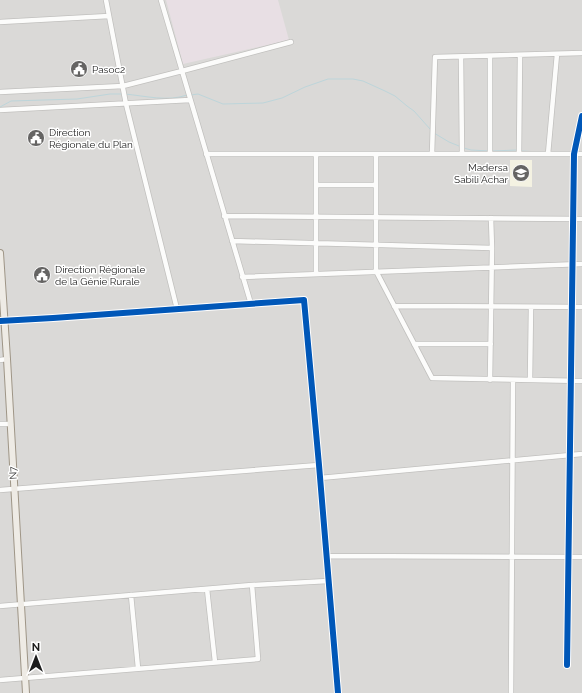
<svg xmlns="http://www.w3.org/2000/svg" width="582" height="693" viewBox="0 0 582 693" font-family="Raleway,sans-serif">
  <style>
    .residential { fill: #dad9d7 }
    .industrial { fill: #e8dfe4 }
    .education { fill: #f4f2e2 }
    .lines { fill: none; stroke-linecap: round; stroke-linejoin: round }
    .stream { stroke: #bdd5da; stroke-width: 1 }
    .minor-casing { stroke: #c1c0be; stroke-width: 6 }
    .major-casing { stroke: #9e9586; stroke-width: 8 }
    .minor { stroke: #fcfcfb; stroke-width: 4.5 }
    .major { stroke: #eeebe5; stroke-width: 6 }
    .cycleway-casing { stroke: #fff; stroke-width: 8 }
    .cycleway { stroke: #0057b8; stroke-width: 6 }
    .labels { text-anchor: middle; dominant-baseline: central; stroke-width: 3; stroke-linejoin: round; paint-order: stroke }
    .poi-label { font-size: 10px; fill: #1d1d1d; stroke: #fff; text-anchor: start }
    .street-label { font-size: 10px; fill: #1d1d1d; stroke: #fff }
  </style>
  <rect width="100%" height="100%" fill="#ebe9e6"/>
  <path class="residential" d="M 0,0 L 582,0 L 582,693 L 0,693 Z"/>
  <path class="industrial" d="M 166,0 L 278,0 L 289,40 L 183,64 Z"/>
  <path class="education" d="M 510,160 L 532,160 L 532,187 L 510,186 Z"/>
  <g class="lines">
    <path class="stream" d="M 125,94 C 146,96 168,102 187,95
      M 191,95 L 198,94 L 223,104 L 263,103 L 282,98 L 305,87 L 328,79 L 353,79 L 363,81 L 385,91 L 395,96 L 407,106 L 414,111 L 430,129
      M 0,107 L 11,101 L 77,99 L 110,94 L 122,94
      M 434,133 L 449,142 L 459,146
      M 464,148 L 471,150 L 489,151
      M 492,151 L 517,150
      M 522,151 L 539,152"/>
    <g class="minor-casing">
      <path id="minor" d="M 106,0 L 126,104 L 177,309
        M 161,0 L 251,304
        M 0,22 L 109,16
        M 461,57 L 462,154
        M 0,92 L 123,86 L 182,71 L 291,42
        M 0,110 L 190,100
        M 206,154 L 582,154
        M 316,154 L 316,274
        M 376,154 L 376,271 L 432,378 L 582,381
        M 432,154 L 435,57 L 582,53
        M 490,154 L 490,56
        M 519,154 L 520,55
        M 548,154 L 557,54
        M 316,185 L 375,185
        M 224,216 L 582,219
        M 232,241 L 492,248
        M 242,277 L 582,264
        M 394,306 L 582,307
        M 0,321 L 53,318 L 304,300 L 319,465 L 338,693
        M 414,344 L 491,344
        M 0,360 L 7,359
        M 490,380 L 492,248 L 491,218
        M 530,380 L 531,307
        M 0,424 L 11,424
        M 320,478 L 582,454
        M 0,490 L 319,465
        M 326,556 L 582,557
        M 207,589 L 215,662
        M 131,595 L 138,668
        M 0,606 L 252,585 L 328,581
        M 567,665 L 574,154 L 582,116
        M 0,680 L 258,659 L 252,585
        M 511,693 L 513,380"/>
    </g>
    <g class="major-casing">
      <path id="major" d="M 0,253 L 7,359 L 26,693"/>
    </g>
    <use href="#minor" class="minor"/>
    <use href="#major" class="major"/>
    <g class="cycleway-casing">
      <path id="cycleway" d="M 0,321 L 53,318 L 304,300 L 319,465 L 338,693
        M 567,665 L 574,154 L 582,116"/>
    </g>
    <use href="#cycleway" class="cycleway"/>
  </g>
  <defs>
    <g id="civic-disc" transform="scale(0.9)"><circle r="9.5" fill="#656463" stroke="#fff"/><path d="M-.6-6.5H3V-4.5H.6V-3L4-1V1h2V6H-6V1h2V-1L-.6-3ZM-1.2 2.5V6h2.4V2.5Z" fill="#fff"/></g>
    <g id="school-disc" transform="scale(0.9)"><circle r="9.5" fill="#656463" stroke="#fff"/><path d="M0-5L7-2L0 1L-7-2ZM-4 1L0 2.5L4 1V4Q0 6-4 4Z" fill="#fff"/></g>
  </defs>
  <g fill-rule="evenodd">
    <use href="#civic-disc" x="79" y="69"/>
    <use href="#civic-disc" x="36" y="138"/>
    <use href="#school-disc" x="521" y="173"/>
    <use href="#civic-disc" x="42" y="275"/>
  </g>
  <g class="labels">
    <g class="poi-label">
      <text x="92" y="69">Pasoc2</text>
      <text x="49" y="132">Direction<tspan x="49" dy="12">Régionale du Plan</tspan></text>
      <text x="508" y="167" text-anchor="end">Madersa<tspan x="508" dy="12">Sabili Achar</tspan></text>
      <text x="55" y="269">Direction Régionale<tspan x="55" dy="12">de la Génie Rurale</tspan></text>
    </g>
    <g class="street-label">
      <text transform="translate(13 473) rotate(-93)">N7</text>
    </g>
  </g>
  <g transform="translate(36 657)" stroke="#ffffff" stroke-width="3" paint-order="stroke">
  <path d="M0-3L7 15L0 10L-7 15Z" fill="#1d1d1d"/>
  <text y="-6" font-size="11" font-weight="bold" text-anchor="middle" fill="#1d1d1d">N</text>
  </g>
</svg>
